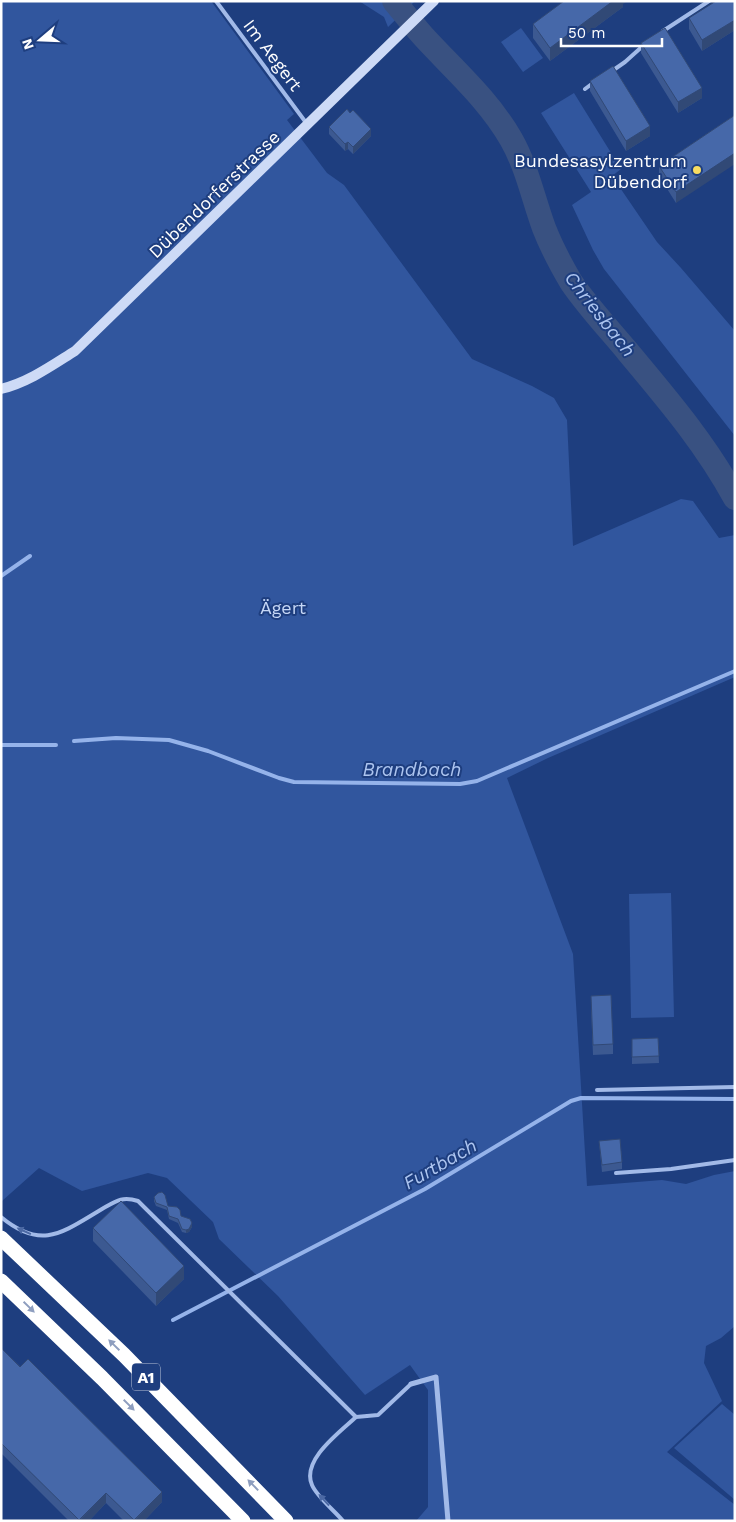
<svg xmlns="http://www.w3.org/2000/svg" width="736" height="1522" viewBox="0 0 736 1522" font-family="'Work Sans',sans-serif">
  <style>
    .green { fill: #31569e }
    .lines { fill: none; stroke-linecap: round; stroke-linejoin: round }
    .stream { stroke: #95b3ea; stroke-width: 4 }
    .river { stroke: #395181; stroke-width: 24 }
    .lane { stroke: #a2bae8; stroke-width: 4 }
    .street { stroke: #a2bae8; stroke-width: 5 }
    .secondary { stroke: #cddaf6; stroke-width: 10 }
    .highway { stroke: #fff; stroke-width: 15 }
    .wall { fill: #3c5991 }
    .shaded-wall { fill: #314976 }
    .building { fill: #4668a9; stroke: #314976 }
    .oneway { fill: #4c69a4 }
    .oneway2 { fill: #8e9ebf }
    .poi-dot { fill: #f7dc61; stroke: #1e3e7f; stroke-width: 2 }
    .labels { text-anchor: middle; dominant-baseline: central; stroke-width: 4; stroke-linejoin: round; paint-order: stroke }
    .shield { fill: #1e3e7f; stroke: #bcc5d9; stroke-width: 1 }
    .shield-label { font-size: 16px; font-weight: bold; fill: #fff }
    .street-label { font-size: 18px; fill: #fff; stroke: #1e3e7f }
    .poi-label { font-size: 18px; fill: #fff; stroke: #1e3e7f; text-anchor: end }
    .park-label { font-size: 18px; fill: #c6d7f6; stroke: #1e3e7f }
    .water-label { font-size: 19px; font-style: italic; fill: #adc5f0; stroke: #1e3e7f }
  </style>
  <rect width="100%" height="100%" fill="#1e3e7f"/>
  <path class="green" d="M 1,1 L 211,1 L 294,114 L 287,120 L 327,173 L 344,185 L 472,359 L 532,386 L 554,398 L 567,420 L 573,546 L 681,499 L 693,501 L 719,538 L 735,535 L 735,677 L 548,758 L 507,778 L 573,954 L 587,1186 L 662,1180 L 686,1184 L 714,1175 L 735,1171 L 735,1326 L 721,1338 L 706,1346 L 704,1363 L 722,1401 L 667,1452 L 735,1505 L 735,1521 L 416,1521 L 428,1507 L 428,1390 L 410,1365 L 365,1395 L 278,1296 L 219,1239 L 213,1222 L 167,1178 L 148,1173 L 82,1191 L 39,1168 L 2,1201 L 1,1200 Z
    M 359,1 L 415,1 L 388,27 L 384,17 Z
    M 521,28 L 543,58 L 523,72 L 501,42 Z
    M 574,93 L 621,169 L 612,176 L 657,242 L 681,268 L 735,331 L 735,436 L 604,269 L 593,250 L 572,205 L 591,192 L 541,113 Z
    M 671,893 L 674,1017 L 631,1018 L 629,894 Z
    M 722,1404 L 735,1415 L 735,1500 L 674,1448 Z"/>
  <g class="lines">
    <path class="stream" d="M 1,576 L 30,556
      M 74,741 L 116,738 L 169,740 L 208,751 L 279,778 L 294,782 L 460,784 L 477,781 L 735,671
      M 1,745 L 56,745
      M 173,1320 L 425,1189 L 571,1101 L 581,1098 L 735,1099"/>
    <path class="river" d="M 394,1 C 404,13 413,25 423,36 C 454,70 488,99 511,139 C 527,167 533,198 544,228 C 551,246 561,265 571,282 C 588,307 609,329 628,352 C 668,400 705,443 735,498"/>
    <path class="lane" d="M 216,1 L 307,124
      M 663,31 L 709,1
      M 612,71 L 625,62 L 645,44
      M 585,89 L 593,83
      M 597,1090 L 735,1087
      M 616,1173 L 671,1169 L 735,1160
      M 1,1217 C 42,1251 63,1232 102,1209 C 116,1201 122,1196 138,1201 L 356,1417 C 340,1432 301,1460 312,1485 C 317,1497 335,1511 343,1521
      M 356,1417 L 378,1415 L 411,1384"/>
    <path class="street" d="M 411,1384 L 436,1377 L 448,1521"/>
    <path class="secondary" d="M 1,389 C 29,382 51,366 75,351 L 434,1"/>
    <path class="highway" d="M 1,1238 L 124,1355 L 286,1521
      M 1,1281 L 102,1378 L 243,1521"/>
  </g>
  <path class="wall" d="M 735,1 L 735,30 L 702,51 L 689,29 L 689,18 Z
    M 623,4 L 623,7 L 550,61 L 533,38 L 533,24 Z
    M 641,43 L 702,98 L 678,113 L 641,53 Z
    M 590,81 L 650,136 L 626,151 L 590,91 Z
    M 735,115 L 676,203 L 659,176 L 659,166 Z
    M 329,127 L 371,136 L 353,154 L 348,149 L 345,151 L 329,134 Z
    M 591,1006 L 613,1044 L 613,1054 L 593,1055 Z
    M 658,1038 L 659,1063 L 632,1064 L 632,1039 Z
    M 599,1141 L 622,1162 L 622,1169 L 602,1172 Z
    M 154,1197 L 168,1206 L 181,1216 L 192,1227 L 189,1232 L 186,1233 L 182,1232 L 178,1223 L 169,1219 L 167,1210 L 156,1206 L 154,1201 Z
    M 93,1228 L 184,1279 L 156,1306 L 93,1241 Z
    M 1,1348 L 162,1502 L 144,1521 L 124,1521 L 106,1503 L 89,1521 L 69,1521 L 1,1453 Z"/>
  <path class="shaded-wall" d="M 613,1 L 628,1 L 623,4 L 623,7 L 550,61 L 550,48 Z
    M 735,20 L 735,30 L 702,51 L 702,40 Z
    M 702,88 L 702,98 L 678,113 L 678,102 Z
    M 650,126 L 650,136 L 626,151 L 626,141 Z
    M 371,129 L 371,136 L 353,154 L 353,147 Z
    M 348,142 L 348,149 L 345,151 L 345,144 Z
    M 735,153 L 735,164 L 676,203 L 676,192 Z
    M 192,1223 L 192,1227 L 189,1232 L 186,1233 L 186,1230 Z
    M 184,1266 L 184,1279 L 156,1306 L 156,1293 Z
    M 162,1492 L 162,1502 L 144,1521 L 134,1521 Z
    M 106,1493 L 106,1503 L 89,1521 L 79,1521 Z"/>
  <path class="building" d="M 564,1 L 613,1 L 550,48 L 533,24 Z
    M 716,1 L 735,1 L 735,20 L 702,40 L 689,18 Z
    M 665,28 L 702,88 L 678,102 L 641,43 Z
    M 613,66 L 650,126 L 626,141 L 590,81 Z
    M 347,109 L 350,113 L 353,110 L 371,129 L 353,147 L 348,142 L 345,144 L 329,127 Z
    M 735,115 L 735,153 L 676,192 L 659,166 Z
    M 611,995 L 613,1044 L 593,1045 L 591,996 Z
    M 658,1038 L 659,1056 L 632,1057 L 632,1039 Z
    M 620,1139 L 622,1162 L 602,1165 L 599,1141 Z
    M 162,1192 L 165,1195 L 168,1206 L 177,1207 L 180,1210 L 181,1216 L 190,1219 L 192,1223 L 189,1229 L 186,1230 L 182,1229 L 178,1219 L 169,1216 L 167,1207 L 156,1203 L 154,1197 L 158,1193 Z
    M 121,1201 L 184,1266 L 156,1293 L 93,1228 Z
    M 1,1348 L 20,1367 L 28,1359 L 162,1492 L 134,1520 L 106,1493 L 79,1520 L 1,1443 Z"/>
  <defs><path id="oneway-solid" d="M-6-.8H1V-3.2L6.5 0L1 3.2V.8H-6Z" transform="scale(1.25)"/></defs>
  <g class="oneway">
    <use href="#oneway-solid" transform="translate(24 1231) rotate(-156)"/>
    <use href="#oneway-solid" transform="translate(324 1500) rotate(-133)"/>
  </g>
  <g class="oneway2">
    <use href="#oneway-solid" transform="translate(29 1307) rotate(44)"/>
    <use href="#oneway-solid" transform="translate(114 1345) rotate(-136)"/>
    <use href="#oneway-solid" transform="translate(129 1405) rotate(45)"/>
    <use href="#oneway-solid" transform="translate(253 1485) rotate(-134)"/>
  </g>
  <circle class="poi-dot" cx="697" cy="170" r="5"/>
  <g class="labels">
    <rect class="shield" x="132" y="1363.5" width="28" height="27" rx="4"/>
    <g class="shield-label">
      <text x="146" y="1377">A1</text>
    </g>
    <g class="street-label">
      <text transform="translate(273 55) rotate(53)">Im Aegert</text>
      <text transform="translate(214 194) rotate(-44)">Dübendorferstrasse</text>
    </g>
    <g class="poi-label">
      <text x="687" y="160">Bundesasylzentrum<tspan x="687" dy="21">Dübendorf</tspan></text>
    </g>
    <g class="park-label">
      <text x="283" y="607">Ägert</text>
    </g>
    <g class="water-label">
      <text transform="translate(600 314) rotate(52)">Chriesbach</text>
      <text x="412" y="769">Brandbach</text>
      <text transform="translate(440 1164) rotate(-30)">Furtbach</text>
    </g>
  </g>
  <rect width="736" height="1522" fill="none" stroke="#ffffff" stroke-width="5"/>
  <g transform="translate(40 40) rotate(251)" stroke="#1e3e7f" stroke-width="4" paint-order="stroke">
  <path d="M0-4L9 19L0 12L-9 19Z" fill="#ffffff"/>
  <text y="-8" font-size="14" font-weight="bold" text-anchor="middle" fill="#ffffff">N</text>
  </g>
  <path d="M561 38v8h101v-8" fill="none" stroke="#ffffff" stroke-width="2.5"/>
  <text x="568" y="38" font-size="15" fill="#ffffff" stroke="#1e3e7f" stroke-width="4" paint-order="stroke">50 m</text>
</svg>
